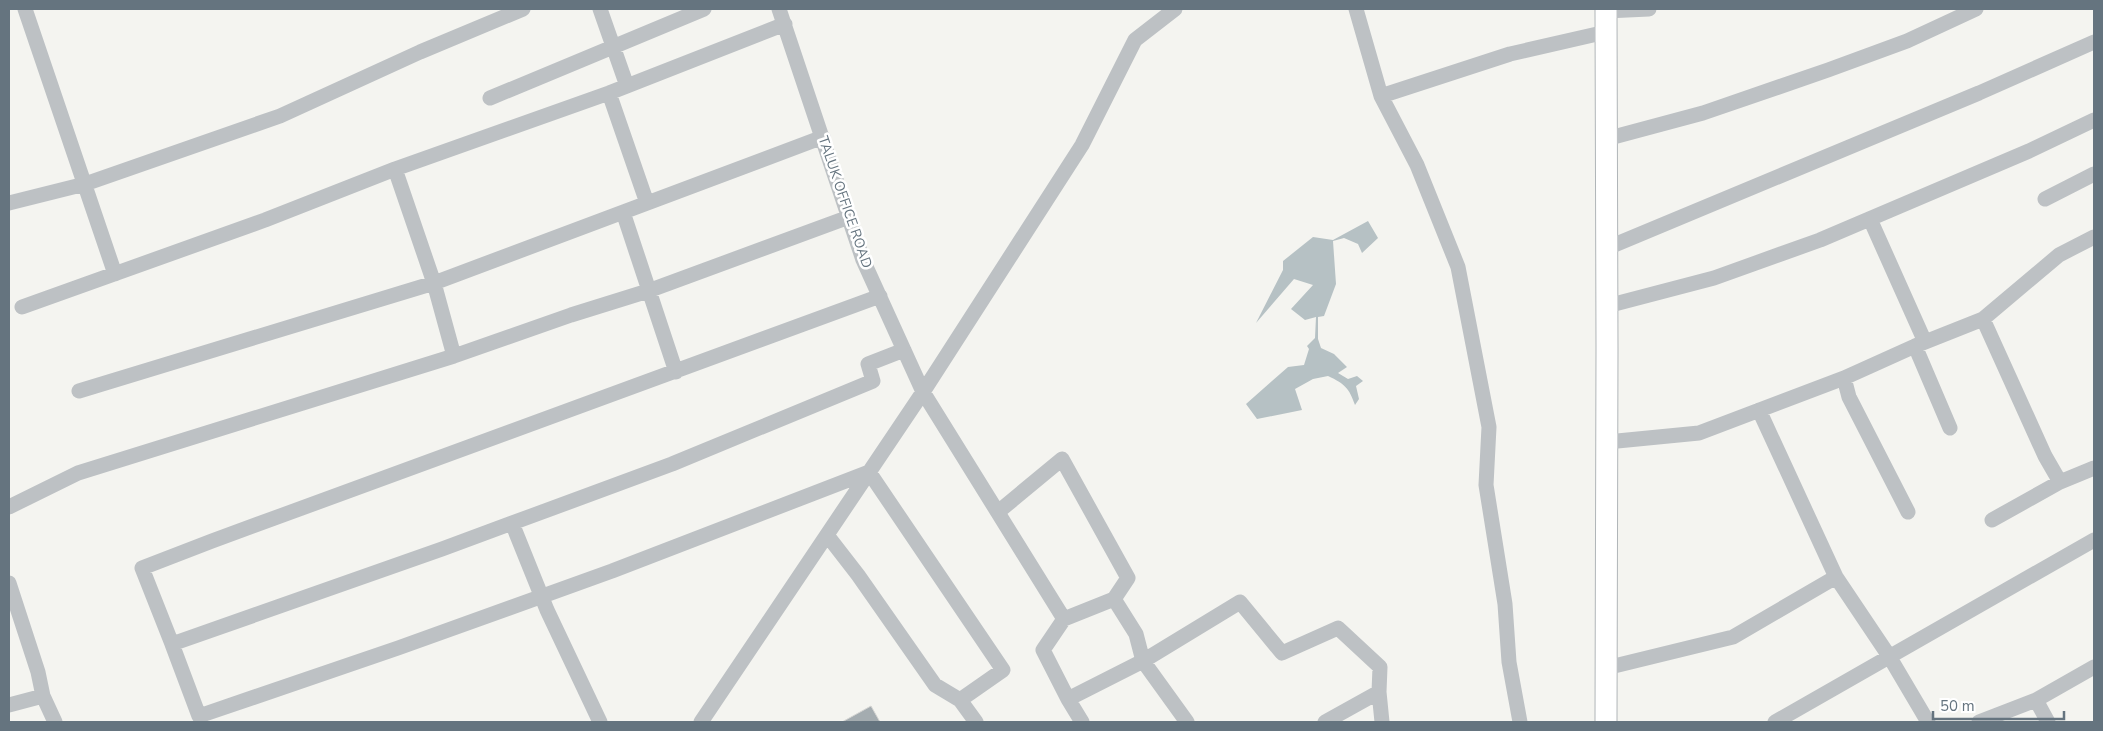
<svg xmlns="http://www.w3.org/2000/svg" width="2103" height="731" viewBox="0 0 2103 731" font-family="'Nunito Sans',sans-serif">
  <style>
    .water { fill: #b6c1c4 }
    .building { fill: #a4acb0; stroke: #d5d5d3 }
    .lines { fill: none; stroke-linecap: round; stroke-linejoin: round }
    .secondary-casing { stroke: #b0b5b8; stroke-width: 23 }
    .minor { stroke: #bdc1c4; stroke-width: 15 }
    .secondary { stroke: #fff; stroke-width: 21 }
    .labels { text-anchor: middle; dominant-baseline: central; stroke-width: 5; stroke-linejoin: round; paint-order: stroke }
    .street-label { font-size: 14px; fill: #65747f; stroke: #fff }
  </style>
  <rect width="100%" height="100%" fill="#f4f4f0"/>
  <path class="water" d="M 1368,221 L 1378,238 L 1362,253 L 1358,244 L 1344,238 L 1333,241 L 1336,284 L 1324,316 L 1318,317 L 1318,339 L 1321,348 L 1334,354 L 1347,367 L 1338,373 L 1348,379 L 1357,376 L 1363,381 L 1356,386 L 1359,399 L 1355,405 C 1349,388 1345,384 1328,376 L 1313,379 L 1295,389 L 1302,410 L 1257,419 L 1246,404 L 1288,367 L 1304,365 L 1309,349 L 1307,346 L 1315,338 L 1316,317 L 1305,320 L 1291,309 L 1313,285 L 1294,279 L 1256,323 L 1283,270 L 1283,261 L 1313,237 L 1333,240 Z"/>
  <path class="building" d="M 871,706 L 880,722 L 842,722 Z"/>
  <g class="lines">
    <g class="secondary-casing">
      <path id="secondary" d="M 1606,9 L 1607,348 L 1606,722"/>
    </g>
    <path class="minor" d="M 25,9 L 115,274
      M 600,9 L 627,86
      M 779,9 L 863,260 L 923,392 L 1064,619 L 1114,599 L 1136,634 L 1143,661 L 1187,722
      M 1356,9 L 1381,96 L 1417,165 L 1458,267 L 1489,427 L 1486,485 L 1505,604 L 1509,662 L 1520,722
      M 1606,11 L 1649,9
      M 609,93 L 647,203
      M 1381,96 L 1510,54 L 1606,32
      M 490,98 L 704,9
      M 1606,139 L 1703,113 L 1828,70 L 1907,41 L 1976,9
      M 395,169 L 434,283 L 454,356
      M 2045,199 L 2094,174
      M 9,203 L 85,184 L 280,116 L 420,52 L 523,9
      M 623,212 L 676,372
      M 1870,219 L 1925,342
      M 1607,248 L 1979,93 L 2094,42
      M 1607,306 L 1714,278 L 1820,240 L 2029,151 L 2094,120
      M 22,307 L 265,220 L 395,169 L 609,93 L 785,24
      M 1983,319 L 2045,456 L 2060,482 L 2094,468
      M 1915,346 L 1950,428
      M 904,350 L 868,364 L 873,381 L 672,464 L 442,549 L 172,644 L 199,716 L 398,648 L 612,571 L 869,472 L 1003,670 L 960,700 L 976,722
      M 1844,378 L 1849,397 L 1908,512
      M 79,391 L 434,283 L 823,137
      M 1759,410 L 1836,577 L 1889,656 L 1928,722
      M 1607,442 L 1699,433 L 1844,378 L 1915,346 L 1983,319 L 2059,255 L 2094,237
      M 9,507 L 78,473 L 454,356 L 571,315 L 648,291 L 849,217
      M 998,512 L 1062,459 L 1128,578 L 1114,599
      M 1992,520 L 2060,482
      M 512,523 L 547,610 L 600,722
      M 827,535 L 858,575 L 935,685 L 960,700
      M 9,583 L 38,672 L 43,696 L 55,722
      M 1064,619 L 1043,650 L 1068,699
      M 172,644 L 142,568 L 212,541 L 880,296
      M 1606,668 L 1733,637 L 1836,577
      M 2036,700 L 2048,722
      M 9,705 L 43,696
      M 701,722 L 923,392 L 1082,145 L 1135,40 L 1175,9
      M 1082,722 L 1068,699 L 1143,661 L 1240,602 L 1282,653 L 1338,628 L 1380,667 L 1379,692 L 1382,722
      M 1325,722 L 1379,692
      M 1775,722 L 2094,540
      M 1979,722 L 2036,700 L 2094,667"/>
    <use href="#secondary" class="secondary"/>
  </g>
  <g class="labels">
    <g class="street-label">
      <text transform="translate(845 202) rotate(71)">TALUK OFFICE ROAD</text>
    </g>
  </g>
  <rect width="2103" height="731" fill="none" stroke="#65747f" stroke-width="20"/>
  <path d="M1933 711v8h131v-8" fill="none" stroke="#65747f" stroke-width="2.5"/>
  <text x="1940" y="711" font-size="15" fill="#65747f" stroke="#ffffff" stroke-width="4" paint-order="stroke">50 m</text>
</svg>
